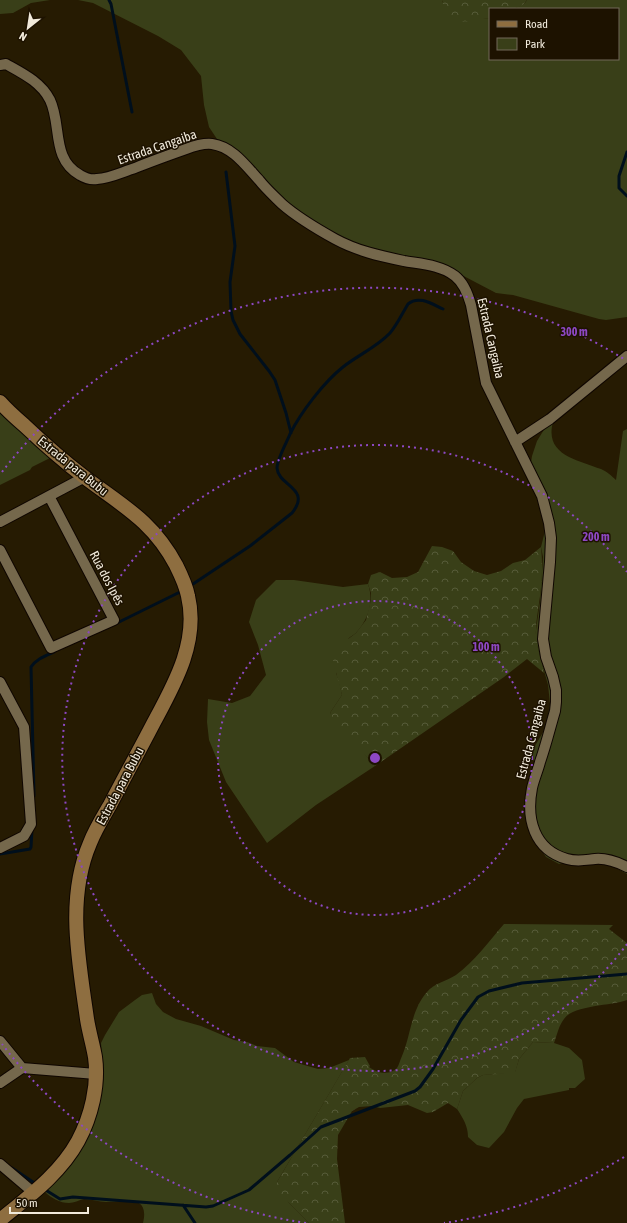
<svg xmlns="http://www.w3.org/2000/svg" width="627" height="1223" viewBox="0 0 627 1223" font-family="'Asap Condensed',sans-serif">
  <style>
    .green { fill: #393f18 }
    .forest { fill: url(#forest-crowns) }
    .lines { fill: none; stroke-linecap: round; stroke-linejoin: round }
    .stream { stroke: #000f1c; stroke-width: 3 }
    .street-casing { stroke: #0f0600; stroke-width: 12 }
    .secondary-casing { stroke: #0f0600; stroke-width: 16 }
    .street { stroke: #75684c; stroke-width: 10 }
    .secondary { stroke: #8e6e40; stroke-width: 14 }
    .ring { fill: none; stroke: #8d48c3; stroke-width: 2; stroke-dasharray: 2 4 }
    .labels { text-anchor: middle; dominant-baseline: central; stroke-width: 3; stroke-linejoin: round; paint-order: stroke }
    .street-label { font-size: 13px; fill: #f1eadb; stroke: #1d1200 }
    .centre { fill: #8d48c3; stroke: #1d1200; stroke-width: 2 }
    .ring-label { font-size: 12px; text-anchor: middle; font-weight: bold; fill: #8d48c3; stroke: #1d1200; stroke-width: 3; stroke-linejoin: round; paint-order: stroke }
  </style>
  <defs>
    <pattern id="forest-crowns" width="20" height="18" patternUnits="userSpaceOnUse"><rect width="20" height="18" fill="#393f18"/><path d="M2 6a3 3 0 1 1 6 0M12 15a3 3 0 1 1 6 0" fill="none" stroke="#565b39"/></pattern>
  </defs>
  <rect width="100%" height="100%" fill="#261b02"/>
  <path class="green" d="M 0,0 L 50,0 L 31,3 L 13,13 L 0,14 Z
    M 78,0 L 442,0 L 442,2 L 479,19 L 490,18 L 490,59 L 618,59 L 618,9 L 514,9 L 525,3 L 527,0 L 627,0 L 627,317 L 606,320 L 599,319 L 513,295 L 496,293 L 456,272 L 356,243 L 337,236 L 295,209 L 231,148 L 217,139 L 209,127 L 204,105 L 201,76 L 181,50 L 158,36 L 93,3 Z
    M 0,409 L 50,458 L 32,467 L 30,470 L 0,485 Z
    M 553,422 C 544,455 578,460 601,469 C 606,471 612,476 616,480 L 623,431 L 627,429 L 627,874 L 591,854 L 559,864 L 546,857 L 537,843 L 532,823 L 537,766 L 531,756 L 532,751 L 546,727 L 550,704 L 548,685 L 536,642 L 536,630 L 540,601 L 543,557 L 541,547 L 546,527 L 540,503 L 529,475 L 532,456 L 537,441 L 545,428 Z
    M 276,580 L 294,580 L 343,587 L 368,584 C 374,601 369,619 356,633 C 354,635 351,636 349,638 C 345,644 339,666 336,673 L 339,681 L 342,695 L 330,713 L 375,766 L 316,805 L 267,843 L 226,782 L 209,740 L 207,722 L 208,699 L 232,703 L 250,696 L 266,675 L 258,645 L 249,622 L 256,600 Z
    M 152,993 L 156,1004 L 163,1012 L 176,1019 L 201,1026 L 234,1040 L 247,1042 L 257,1046 L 275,1048 L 294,1062 L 318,1069 L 329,1068 L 349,1060 L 277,1182 L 289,1203 L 309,1223 L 143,1223 C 150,1193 124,1202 106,1202 C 99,1202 91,1199 84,1199 C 79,1200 74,1203 69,1203 C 60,1203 51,1198 45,1192 L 74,1154 L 103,1071 L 101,1043 L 105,1035 L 119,1012 L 135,1000 L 142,995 Z
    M 533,1042 L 554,1043 L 569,1048 L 582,1060 L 585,1079 L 575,1088 L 569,1088 L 569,1090 L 524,1099 L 517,1108 L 504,1132 L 489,1148 L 477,1145 L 468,1137 C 468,1126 463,1118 457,1109 L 463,1091 L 477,1078 L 483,1075 L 515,1072 L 519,1059 Z"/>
  <path class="forest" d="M 442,0 L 527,0 C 519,12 503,9 490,9 L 490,18 C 467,21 448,30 442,0 Z
    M 432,546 L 442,547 L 453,551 L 461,562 L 474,571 L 487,575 L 501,571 L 513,563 L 525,560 L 541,547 C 543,565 542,585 539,603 C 538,612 536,621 536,630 C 535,646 542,658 544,673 L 527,659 L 504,677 L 375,766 C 361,748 340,734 330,713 L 342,695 L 333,661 L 339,646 L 356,633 L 366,620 L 371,600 L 371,593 L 368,584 L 371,575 L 380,572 L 392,578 L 407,577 L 418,572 Z
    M 504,924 L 613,925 L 609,929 L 627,943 L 627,1000 C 611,1006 573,1005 564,1019 C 559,1025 557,1035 554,1043 L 533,1042 L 519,1059 L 515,1073 L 483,1075 L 477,1078 L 463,1091 L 457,1109 L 448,1103 L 433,1112 L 427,1113 L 408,1105 L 380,1108 L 372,1106 L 359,1107 L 352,1111 L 338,1135 L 337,1159 L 345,1223 L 309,1223 L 289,1203 L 277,1189 L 277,1182 L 350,1058 L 365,1057 L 370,1066 L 369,1067 C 377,1073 389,1076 397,1068 C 399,1065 400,1060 402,1056 C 411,1035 411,1010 427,992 C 434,983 447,981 456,975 C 475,961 489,941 504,924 Z"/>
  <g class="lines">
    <path class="stream" d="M 109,0 L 111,4 L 132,112
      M 627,152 L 619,176 L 619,188 L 627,196
      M 226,172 L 235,246 L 230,282 L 231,311 L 233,320 L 240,334 L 269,371 L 275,380 L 286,413 L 291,433
      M 190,586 L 250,546 L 292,513 C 312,488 278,486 277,468 C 277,459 287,442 290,434 C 301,412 324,382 343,367 C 358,355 377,347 390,333 C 397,325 402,314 408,304 C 419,295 432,304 443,309
      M 115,624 L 182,591
      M 34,796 L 31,667 C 36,659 45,656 54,652
      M 0,854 L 30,849 L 31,847 L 32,829
      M 12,1168 L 36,1184
      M 44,1189 L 60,1199 L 73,1197 L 206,1207 L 213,1206 L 249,1190 L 290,1155 L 321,1127 L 415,1091 L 420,1087 L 433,1069 L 461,1020 L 478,997 L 489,991 L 522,983 L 627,974
      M 183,1205 L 195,1223"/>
    <g class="street-casing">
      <path id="street" d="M 0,65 L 6,64 C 22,73 41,82 50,100 C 62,125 51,159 80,175 C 85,178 92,180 97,179 C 111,178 122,172 135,168 C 152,161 169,155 186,149 C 194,146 203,143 212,144 C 233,147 246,166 259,180 C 266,189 274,196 282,204 C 298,218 317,229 335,239 C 357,251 380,256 404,261 C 421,264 441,265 455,276 C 464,283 468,294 471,305 L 486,383 L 542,496 L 549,523 L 551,538 L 550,562 L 543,639 L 546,657 L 553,677 L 556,690 L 556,702 L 555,711 C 550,728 546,745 540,762 C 538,770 534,779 532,788 C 526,819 534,850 567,859 C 577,862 585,860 595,859 C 606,858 617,862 627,867
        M 515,442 L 550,419 L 627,356
        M 0,522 L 85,477
        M 0,550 L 51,648 L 114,620 L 49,496
        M 0,682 L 24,727 L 31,824 L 24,836 L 0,848
        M 0,1041 L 22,1068
        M 0,1083 L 22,1068 L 96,1074
        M 0,1164 L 34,1193"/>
    </g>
    <g class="secondary-casing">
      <path id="secondary" d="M 0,402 C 7,410 16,418 24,425 C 43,443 62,460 83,476 C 121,505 152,520 176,565 C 181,575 186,586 188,596 C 199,642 174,685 153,724 C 139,751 124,778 110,805 C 103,817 95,830 90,843 C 66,899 79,961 87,1019 C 89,1032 93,1045 95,1057 C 99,1085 91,1117 78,1141 C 60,1174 28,1197 0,1220"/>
    </g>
    <use href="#street" class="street"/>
    <use href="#secondary" class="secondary"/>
  </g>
  <g class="ring">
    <circle cx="375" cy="758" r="157"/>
    <path d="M627 944A313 313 0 1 1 627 572"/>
    <path d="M624 1157A470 470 0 0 1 444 1223M306 1223A470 470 0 0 1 2 1044M2 472A470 470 0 0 1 624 359"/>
  </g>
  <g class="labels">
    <g class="street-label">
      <text transform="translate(157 147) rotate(-19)">Estrada Cangaiba</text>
      <text transform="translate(491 338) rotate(77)">Estrada Cangaiba</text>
      <text transform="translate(73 466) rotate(39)">Estrada para Bubu</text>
      <text transform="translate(107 578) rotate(62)">Rua dos Ipês</text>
      <text transform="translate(531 739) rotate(-75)">Estrada Cangaiba</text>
      <text transform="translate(120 786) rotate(-62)">Estrada para Bubu</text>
    </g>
  </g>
  <circle cx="375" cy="758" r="6" class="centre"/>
  <g class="ring-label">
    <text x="574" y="336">300 m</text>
    <text x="596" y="541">200 m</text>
    <text x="486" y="651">100 m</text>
  </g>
  <rect x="489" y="8" width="130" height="52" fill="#1d1200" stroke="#726858"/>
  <rect x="497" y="21" width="20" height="6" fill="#8e6e40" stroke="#726858"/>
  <text x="525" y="28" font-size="12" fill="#f1eadb">Road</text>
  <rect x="497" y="38" width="20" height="12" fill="#393f18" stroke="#726858"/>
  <text x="525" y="48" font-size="12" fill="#f1eadb">Park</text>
  <g transform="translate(28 28) rotate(210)" stroke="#1d1200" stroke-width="3" paint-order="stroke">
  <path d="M0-3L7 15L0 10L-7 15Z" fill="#f1eadb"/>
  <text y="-6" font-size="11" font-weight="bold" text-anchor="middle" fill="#f1eadb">N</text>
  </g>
  <path d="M10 1207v6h78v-6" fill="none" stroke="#f1eadb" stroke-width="2"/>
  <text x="16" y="1207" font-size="12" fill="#f1eadb" stroke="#1d1200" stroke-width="3" paint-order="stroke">50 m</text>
</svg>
